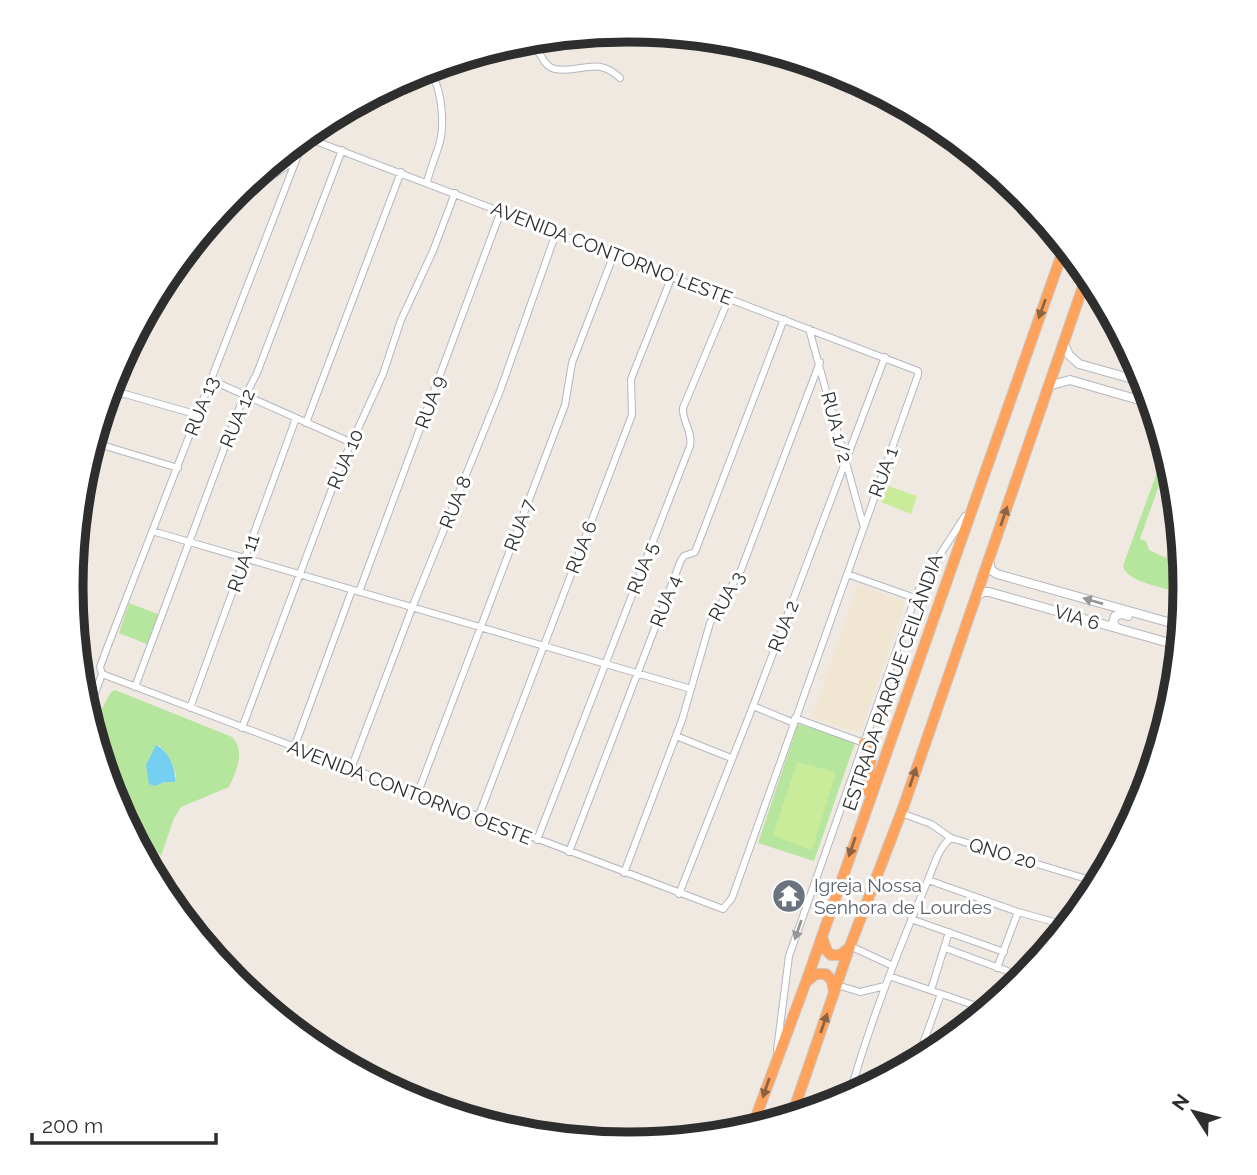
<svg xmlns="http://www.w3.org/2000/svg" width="1257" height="1175" viewBox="0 0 1257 1175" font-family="Raleway,sans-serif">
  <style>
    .education { fill: #f0e6d1 }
    .green { fill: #b6e59e; fill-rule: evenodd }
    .pitch { fill: #c9ec9a }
    .water { fill: #75cff0 }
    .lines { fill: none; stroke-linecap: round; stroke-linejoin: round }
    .street-casing { stroke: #b4b7c1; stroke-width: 8 }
    .secondary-casing { stroke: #b4b7c1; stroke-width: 10 }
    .highway-casing { stroke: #c9c9c9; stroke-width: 12 }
    .street { stroke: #fff; stroke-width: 6 }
    .secondary { stroke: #fff; stroke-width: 8 }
    .highway { stroke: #ffa35c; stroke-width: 10 }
    .oneway { fill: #8c6343 }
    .oneway2 { fill: #969696 }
    .labels { text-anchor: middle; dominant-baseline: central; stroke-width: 6; stroke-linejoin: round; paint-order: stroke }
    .street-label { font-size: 19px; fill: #2e2e2e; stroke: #fff }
    .worship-label { font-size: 19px; fill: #5b616d; stroke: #fff; text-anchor: start }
    .rim { fill: none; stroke: #2e2e2e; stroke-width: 9 }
  </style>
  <rect width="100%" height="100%" fill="#efe9e1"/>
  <path class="education" d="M 858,585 L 905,602 L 862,727 L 857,732 L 812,718 Z"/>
  <path class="green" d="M 1166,447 L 1169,457 L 1140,539 L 1146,541 L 1149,550 L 1166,558 L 1180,525 L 1183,554 L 1169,590 C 1155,585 1127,581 1123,566 Z
    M 129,603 L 160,615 L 149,645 L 119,633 Z
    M 115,690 L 232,737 C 246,751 236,772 229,787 L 181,807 L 174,818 L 161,856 L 142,835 L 139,822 L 122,817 L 113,801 L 92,732 L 98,716 L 111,692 ZM 158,745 C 167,751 175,767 176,777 L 158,785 L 149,780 Z
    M 798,724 L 856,740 L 814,861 L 758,843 Z"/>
  <path class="pitch" d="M 888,486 L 917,496 L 911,514 L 881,502 Z
    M 797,762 L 836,772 L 812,850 L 773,836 Z"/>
  <path class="water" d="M 156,745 C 169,751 176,769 175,782 L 165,782 L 155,786 L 149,784 L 146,765 Z"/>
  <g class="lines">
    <g class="street-casing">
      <path id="street" d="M 478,53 L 510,51 L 531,46 C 543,52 542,66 555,69 C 581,74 596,55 620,78
        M 420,71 L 432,74 C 442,92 445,126 439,145 C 435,158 430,170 427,182
        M 429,72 L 449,62
        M 245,184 L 263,182 L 293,162
        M 809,329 L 863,524
        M 211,380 L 350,442
        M 107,395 L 125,394 L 198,415
        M 306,423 L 401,172
        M 92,442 L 178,468
        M 152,531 L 691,689
        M 847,574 L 915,598
        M 359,592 L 501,211
        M 135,687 L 240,406 L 257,373 L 342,150
        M 753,706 L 794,723
        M 190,708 L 296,418
        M 87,715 L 102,674 L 100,667 L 107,648 L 305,137 L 918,371 L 918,375 L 732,898 L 723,909 L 102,674
        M 795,718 L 864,743
        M 242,728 L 339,470 L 383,374 L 401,320 L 433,251 L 455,193
        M 676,736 L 731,758
        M 294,748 L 352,590
        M 351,769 L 412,608 L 500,391 L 556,233
        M 417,795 L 565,405 L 572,363 L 614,254
        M 901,813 L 931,824 L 951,838 L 1100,883
        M 478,818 L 632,415 L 631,379 L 672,276
        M 537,840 L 690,446 C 693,431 682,422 683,408 L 729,298
        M 569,852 L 681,560 L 684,556 L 695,552 L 784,319
        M 624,873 L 682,720 L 710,623 L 741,570 L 820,362
        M 928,880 L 1018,912 L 1069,926
        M 679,894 L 753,706 L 885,357
        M 911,919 L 1004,952
        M 1057,941 L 1062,925
        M 850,946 L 893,966
        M 945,948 L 1026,978
        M 997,968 L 1018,912
        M 889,976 L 988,1010
        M 837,985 L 860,992 L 885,986
        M 931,990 L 949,932
        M 777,1050 L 789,956 L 915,598 L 923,581 L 965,516
        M 916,1063 L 941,994
        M 848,1100 C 869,1025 897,952 928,880 C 934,866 938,848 951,838"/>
    </g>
    <g class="secondary-casing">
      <path id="secondary" d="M 1063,342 L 1069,355 L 1079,364 L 1147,383
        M 1048,386 L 1070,380 L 1153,404
        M 989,559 L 991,570 L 997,574 L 1182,626
        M 976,597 L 983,592 L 989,592 L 1180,646
        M 1117,628 L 1113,623 L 1115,616 L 1121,614 L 1128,616"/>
    </g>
    <g class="highway-casing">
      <path id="highway" d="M 864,743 L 871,758 L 866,790
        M 822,937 L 827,951 L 831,955 L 840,955 L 849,948
        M 806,982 L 816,974 L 826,974 L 832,981 L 834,992
        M 791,1118 L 850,946 L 903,808 L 1088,272
        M 751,1130 L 806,982 L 1065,245"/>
    </g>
    <use href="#street" class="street"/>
    <use href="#secondary" class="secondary"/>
    <use href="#highway" class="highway"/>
  </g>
  <defs><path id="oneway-solid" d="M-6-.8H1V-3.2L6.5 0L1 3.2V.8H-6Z" transform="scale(1.75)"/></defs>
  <g class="oneway">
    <use href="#oneway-solid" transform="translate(1042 309) rotate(110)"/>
    <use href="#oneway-solid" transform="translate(1004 516) rotate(-71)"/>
    <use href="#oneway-solid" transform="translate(913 777) rotate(-71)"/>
    <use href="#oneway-solid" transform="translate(852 847) rotate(109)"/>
    <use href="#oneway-solid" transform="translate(824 1023) rotate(-71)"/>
    <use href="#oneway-solid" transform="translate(766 1088) rotate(109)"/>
  </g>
  <g class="oneway2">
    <use href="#oneway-solid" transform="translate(1093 601) rotate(-164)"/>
    <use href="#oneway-solid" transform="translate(798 930) rotate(109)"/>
  </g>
  <defs>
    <g id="temple-disc" transform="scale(1.75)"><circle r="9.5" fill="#6b7280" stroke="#fff"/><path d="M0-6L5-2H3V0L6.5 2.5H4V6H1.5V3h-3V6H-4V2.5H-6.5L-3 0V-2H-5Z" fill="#fff"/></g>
  </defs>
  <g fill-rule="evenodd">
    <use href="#temple-disc" x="789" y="896"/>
  </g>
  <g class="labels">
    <g class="street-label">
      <text transform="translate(612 253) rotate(21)">AVENIDA CONTORNO LESTE</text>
      <text transform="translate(430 402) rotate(-70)">RUA 9</text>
      <text transform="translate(201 406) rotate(-69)">RUA 13</text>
      <text transform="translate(237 418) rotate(-67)">RUA 12</text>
      <text transform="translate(837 427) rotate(75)">RUA 1/2</text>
      <text transform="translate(345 459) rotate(-67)">RUA 10</text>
      <text transform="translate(883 472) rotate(-70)">RUA 1</text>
      <text transform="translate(455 502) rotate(-68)">RUA 8</text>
      <text transform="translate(519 525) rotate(-69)">RUA 7</text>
      <text transform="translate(581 547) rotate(-69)">RUA 6</text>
      <text transform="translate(243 563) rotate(-70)">RUA 11</text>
      <text transform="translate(642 568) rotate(-69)">RUA 5</text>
      <text transform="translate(726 596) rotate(-61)">RUA 3</text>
      <text transform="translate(665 601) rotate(-69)">RUA 4</text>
      <text transform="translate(1077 617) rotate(16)">VIA 6</text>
      <text transform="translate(783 626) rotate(-69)">RUA 2</text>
      <text transform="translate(892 682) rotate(-71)">ESTRADA PARQUE CEILÂNDIA</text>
      <text transform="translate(410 792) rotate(21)">AVENIDA CONTORNO OESTE</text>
      <text transform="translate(1003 853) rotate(16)">QNO 20</text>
    </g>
    <g class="worship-label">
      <text x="814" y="885">Igreja Nossa<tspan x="814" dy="22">Senhora de Lourdes</tspan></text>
    </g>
  </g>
  <path d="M0 0H1257V1175H0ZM83 587a545 545 0 1 1 1090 0a545 545 0 1 1-1090 0Z" fill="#fff" fill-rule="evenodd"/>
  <path class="rim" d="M83 587a545 545 0 1 1 1090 0a545 545 0 1 1-1090 0Z"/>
  <g transform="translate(1194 1112) rotate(306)" stroke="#ffffff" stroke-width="5" paint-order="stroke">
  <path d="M0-5L12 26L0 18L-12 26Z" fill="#2e2e2e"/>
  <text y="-10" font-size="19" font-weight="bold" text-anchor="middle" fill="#2e2e2e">N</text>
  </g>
  <path d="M32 1133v10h184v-10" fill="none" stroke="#2e2e2e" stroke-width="3.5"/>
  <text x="42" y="1133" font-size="21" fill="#2e2e2e" stroke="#ffffff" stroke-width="5" paint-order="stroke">200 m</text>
</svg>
